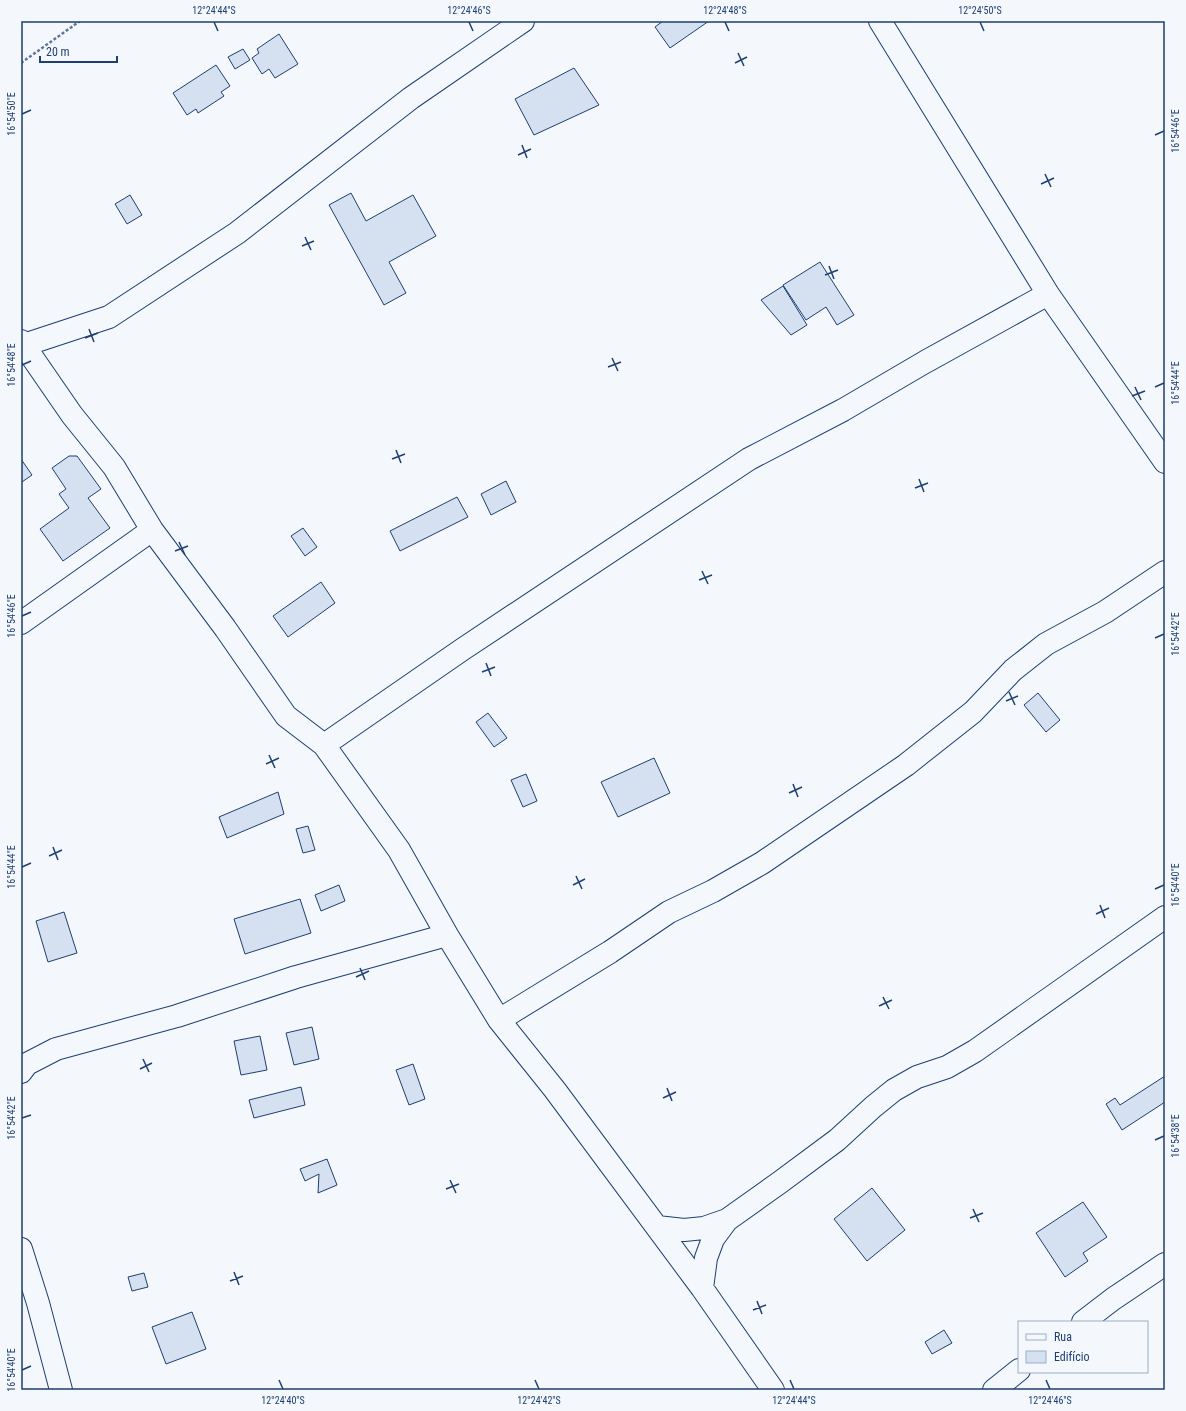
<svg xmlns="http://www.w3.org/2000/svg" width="1186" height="1411" viewBox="0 0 1186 1411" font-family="'Roboto Condensed',sans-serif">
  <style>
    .building { fill: #d5e0f0; stroke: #1d3f73 }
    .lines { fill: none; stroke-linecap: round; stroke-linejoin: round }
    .minor-casing { stroke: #1d3f73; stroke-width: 24 }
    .path { stroke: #5e769c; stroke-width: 2.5; stroke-dasharray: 3 2; stroke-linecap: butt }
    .minor { stroke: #f4f7fb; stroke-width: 22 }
    .ticks { fill: none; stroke: #1d3f73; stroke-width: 1.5 }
    .neatline { fill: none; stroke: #1d3f73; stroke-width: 1.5 }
    .ticks-label { font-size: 10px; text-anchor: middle; fill: #1d3f73 }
  </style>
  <rect width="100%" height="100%" fill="#f4f7fb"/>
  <path class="building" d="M 663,21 L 709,21 L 670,48 L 655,27 Z
    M 279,34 L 298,64 L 275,78 L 269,69 L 262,74 L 252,58 L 259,53 L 257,49 Z
    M 243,49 L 250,60 L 235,69 L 228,57 Z
    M 216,65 L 230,86 L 221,92 L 224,96 L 198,113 L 196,109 L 187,115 L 173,93 Z
    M 574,68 L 599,105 L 534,135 L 515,99 Z
    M 351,193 L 366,221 L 413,195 L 436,236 L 389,262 L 406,293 L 384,305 L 329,205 Z
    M 130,195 L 142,215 L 127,224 L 115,204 Z
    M 820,262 L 854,315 L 837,325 L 826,307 L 806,320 L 783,285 Z
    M 783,286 L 807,325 L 791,335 L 761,300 Z
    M 69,456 L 77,456 L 101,489 L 88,498 L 110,528 L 63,561 L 40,529 L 69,508 L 59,494 L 66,489 L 52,468 Z
    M 21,459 L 32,475 L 22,482 L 21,481 Z
    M 506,481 L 516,502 L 491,515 L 481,494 Z
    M 457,497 L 468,517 L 400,551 L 390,531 Z
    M 303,528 L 317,547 L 305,556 L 291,536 Z
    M 321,582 L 335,603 L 288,637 L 273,616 Z
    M 1038,693 L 1060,720 L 1046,732 L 1024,705 Z
    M 488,713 L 507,738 L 494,747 L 476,722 Z
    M 654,758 L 670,793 L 618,817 L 601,782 Z
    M 526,774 L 537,801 L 523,807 L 511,780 Z
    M 278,792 L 284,814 L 227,838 L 219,817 Z
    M 308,826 L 315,850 L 303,853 L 296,829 Z
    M 339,885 L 345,901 L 321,911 L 315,895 Z
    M 300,899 L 311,933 L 245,954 L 234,919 Z
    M 64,912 L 77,953 L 48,962 L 36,921 Z
    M 312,1027 L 319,1059 L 294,1065 L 286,1033 Z
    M 260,1036 L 267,1070 L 241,1075 L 234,1041 Z
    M 413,1064 L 425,1099 L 409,1105 L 396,1070 Z
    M 1165,1076 L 1165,1102 L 1122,1130 L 1106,1104 L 1115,1098 L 1120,1105 Z
    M 301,1087 L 305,1105 L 254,1118 L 249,1100 Z
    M 327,1159 L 337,1185 L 318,1193 L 319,1174 L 305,1181 L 300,1169 Z
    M 872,1188 L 905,1230 L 867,1261 L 834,1219 Z
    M 1083,1202 L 1107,1237 L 1083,1253 L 1088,1261 L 1065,1277 L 1036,1233 Z
    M 144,1273 L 148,1287 L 132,1291 L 128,1277 Z
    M 192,1312 L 206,1349 L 166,1364 L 152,1327 Z
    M 944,1330 L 952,1343 L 932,1354 L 925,1342 Z"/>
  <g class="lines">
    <g class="minor-casing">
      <path id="minor" d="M 880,21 L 1048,294 L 1165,462
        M 21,341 L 72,415 L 114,467 L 152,530 L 225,628 L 286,716 L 324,745 L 399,850 L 447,935 L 499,1020 L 555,1090 L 702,1288 L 773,1390
        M 21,346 L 109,317 L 237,233 L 411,98 L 523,21
        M 21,623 L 152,530
        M 324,745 L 463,649 L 749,459 L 843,410 L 925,362 L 1048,294
        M 499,1020 L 610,952 L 669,912 L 713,891 L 762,863 L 906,765 L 973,712 L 1013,670 L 1046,644 L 1105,612 L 1165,572
        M 21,1072 L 27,1064 L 56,1049 L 177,1016 L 296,977 L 447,935
        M 657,1227 L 684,1230 L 704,1228 L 727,1220 L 779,1183 L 837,1140 L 873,1107 L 894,1090 L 917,1077 L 947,1067 L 975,1051 L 1165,917
        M 21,1249 L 38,1303 L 61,1390
        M 702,1288 L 706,1258 L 713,1239 L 727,1220
        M 1083,1322 L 1113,1299 L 1165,1264
        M 994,1390 L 1019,1370"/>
    </g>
    <path class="path" d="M 21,63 L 80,21"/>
    <use href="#minor" class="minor"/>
  </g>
  <path class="ticks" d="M 214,22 L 218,31M 469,22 L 473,31M 725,22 L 729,31M 980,22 L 984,31M 738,53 L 744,66M 735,63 L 747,57M 22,114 L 31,110M 1155,135 L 1164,131M 522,145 L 527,158M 518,155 L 531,149M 1045,174 L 1051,187M 1041,184 L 1054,178M 305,237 L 311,250M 302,246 L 314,241M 829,266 L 834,279M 825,275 L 838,270M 89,329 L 94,342M 85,338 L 98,333M 612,358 L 618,371M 22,365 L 31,361M 608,367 L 621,362M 1135,387 L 1141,400M 1155,387 L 1164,383M 1132,396 L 1145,391M 396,450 L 401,463M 392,459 L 405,454M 919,479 L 924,492M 915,488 L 928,483M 179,542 L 185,555M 175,551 L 188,546M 702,571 L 708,584M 699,580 L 712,575M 22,616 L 31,612M 1155,638 L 1164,634M 486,663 L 491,676M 482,672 L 495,667M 1009,692 L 1015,705M 1006,701 L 1018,696M 269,755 L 275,768M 266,764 L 279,758M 793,784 L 798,797M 789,793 L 802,787M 53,847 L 58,860M 49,856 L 62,850M 22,867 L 31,863M 576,876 L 582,889M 573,885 L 585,879M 1155,889 L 1164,885M 1100,905 L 1105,918M 1096,914 L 1109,908M 360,968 L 365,980M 356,977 L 369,971M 883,997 L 889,1009M 879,1006 L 892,1000M 143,1059 L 149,1072M 140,1069 L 152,1063M 667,1088 L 672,1101M 663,1098 L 676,1092M 22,1118 L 31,1115M 1155,1140 L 1164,1136M 450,1180 L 456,1193M 446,1189 L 459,1184M 973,1209 L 979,1222M 970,1218 L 983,1213M 234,1272 L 239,1285M 230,1281 L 243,1276M 757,1301 L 762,1314M 753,1310 L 766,1305M 22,1370 L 31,1366M 279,1380 L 283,1389M 535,1380 L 539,1389M 790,1380 L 794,1389M 1046,1380 L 1050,1389"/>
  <rect width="1186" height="1411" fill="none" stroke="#f4f7fb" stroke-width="44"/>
  <rect x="1018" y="1321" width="130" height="52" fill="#f4f7fb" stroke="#9eadc5"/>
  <rect x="1026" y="1334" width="20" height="6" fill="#f4f7fb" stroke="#9eadc5"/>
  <text x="1054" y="1341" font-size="12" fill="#1d3f73">Rua</text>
  <rect x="1026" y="1351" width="20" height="12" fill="#d5e0f0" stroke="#9eadc5"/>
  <text x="1054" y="1361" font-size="12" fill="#1d3f73">Edifício</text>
  <path d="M40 56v6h77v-6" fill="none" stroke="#1d3f73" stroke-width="2"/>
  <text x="46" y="56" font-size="12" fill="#1d3f73" stroke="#f4f7fb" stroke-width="3" paint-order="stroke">20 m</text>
  <rect x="22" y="22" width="1142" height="1367" class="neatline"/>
  <g class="ticks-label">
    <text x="214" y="14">12°24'44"S</text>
    <text x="469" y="14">12°24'46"S</text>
    <text x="725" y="14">12°24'48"S</text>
    <text x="980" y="14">12°24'50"S</text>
    <text transform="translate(11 114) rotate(-90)" y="4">16°54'50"E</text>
    <text transform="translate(1175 131) rotate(-90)" y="4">16°54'46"E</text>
    <text transform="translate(11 365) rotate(-90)" y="4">16°54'48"E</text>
    <text transform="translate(1175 383) rotate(-90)" y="4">16°54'44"E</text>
    <text transform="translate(11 616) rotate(-90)" y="4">16°54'46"E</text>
    <text transform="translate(1175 634) rotate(-90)" y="4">16°54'42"E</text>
    <text transform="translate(11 867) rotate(-90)" y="4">16°54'44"E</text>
    <text transform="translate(1175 885) rotate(-90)" y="4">16°54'40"E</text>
    <text transform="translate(11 1118) rotate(-90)" y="4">16°54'42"E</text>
    <text transform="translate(1175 1136) rotate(-90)" y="4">16°54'38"E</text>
    <text transform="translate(11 1370) rotate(-90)" y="4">16°54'40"E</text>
    <text x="283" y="1404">12°24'40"S</text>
    <text x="539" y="1404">12°24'42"S</text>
    <text x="794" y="1404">12°24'44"S</text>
    <text x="1050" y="1404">12°24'46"S</text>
  </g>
</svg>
